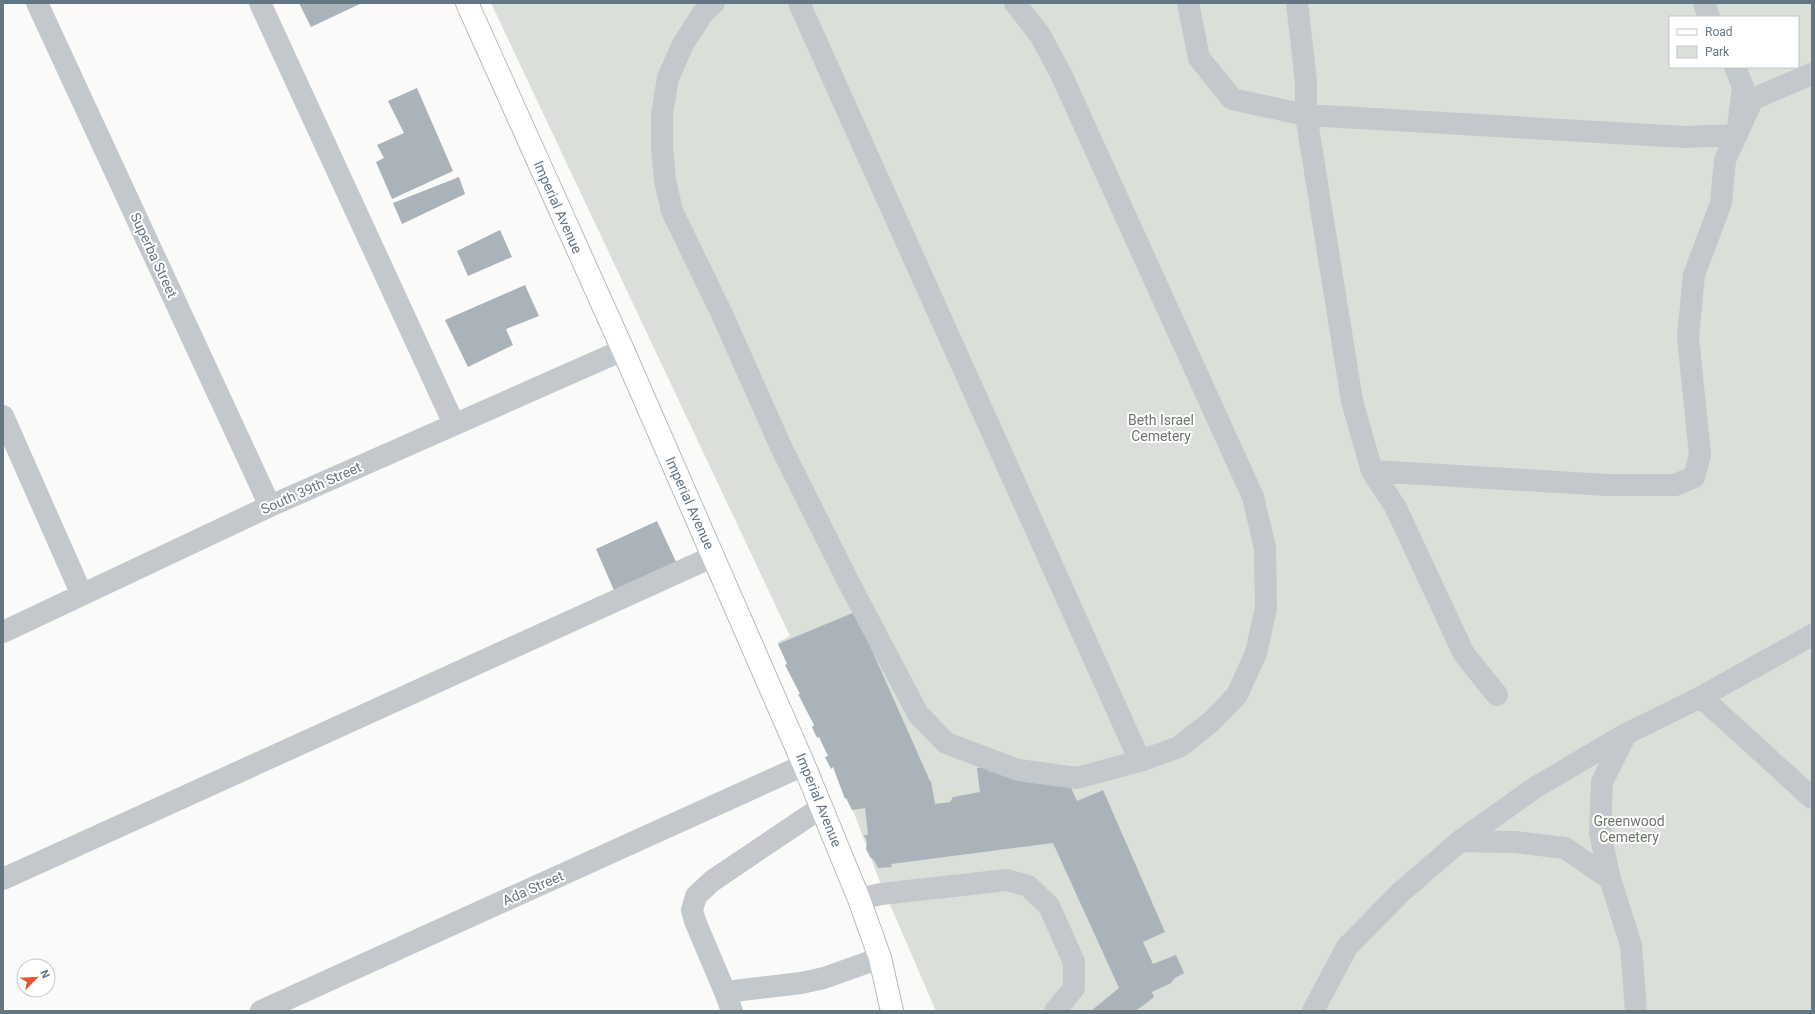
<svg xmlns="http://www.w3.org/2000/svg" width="1815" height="1014" viewBox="0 0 1815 1014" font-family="Roboto,sans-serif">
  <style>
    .green { fill: #dadfd7; fill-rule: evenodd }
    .building { fill: #aab3b9 }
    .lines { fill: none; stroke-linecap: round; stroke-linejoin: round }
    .major-casing { stroke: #b5babe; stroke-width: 24 }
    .minor { stroke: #c3c8cc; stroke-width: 22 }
    .major { stroke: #fff; stroke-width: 22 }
    .labels { text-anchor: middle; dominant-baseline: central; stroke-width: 4; stroke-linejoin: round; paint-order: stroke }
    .street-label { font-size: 14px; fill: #657683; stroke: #fff }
    .park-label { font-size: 14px; fill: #687a64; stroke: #fff }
  </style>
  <rect width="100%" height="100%" fill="#fafaf8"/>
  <path class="green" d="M 491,3 L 1812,3 L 1812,1011 L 936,1011 L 878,877 L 851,805 L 778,642 L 790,636 ZM 1670,17 L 1798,17 L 1798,67 L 1670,67 Z"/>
  <path class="building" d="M 299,3 L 362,3 L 311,27 Z
    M 417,88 L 453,171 L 392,199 L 376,162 L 384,158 L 377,145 L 404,133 L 388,101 Z
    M 459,177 L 465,194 L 402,224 L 393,203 Z
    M 500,230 L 512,257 L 468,276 L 457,251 Z
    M 525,285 L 539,316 L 506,329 L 513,345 L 468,367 L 445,320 Z
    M 657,521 L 678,566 L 616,595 L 596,549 Z
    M 855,612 L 930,781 L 931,781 L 935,804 L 950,802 L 953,797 L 980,792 L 977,768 L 988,767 L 989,772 L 1001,771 L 1067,779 L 1077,801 L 1103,790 L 1165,932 L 1143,942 L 1153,964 L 1176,955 L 1184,973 L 1175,978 L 1171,983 L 1152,992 L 1154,997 L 1136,1011 L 1091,1011 L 1119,988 L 1053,843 L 891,864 L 892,867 L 878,868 L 874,860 L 870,857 L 866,849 L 867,842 L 864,835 L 868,835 L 865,808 L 852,810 L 846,798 L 845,799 L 833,767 L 831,769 L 825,757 L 828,756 L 819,737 L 817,738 L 812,727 L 814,725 L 798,694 L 800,694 L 785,665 L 787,664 L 778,644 Z"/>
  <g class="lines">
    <g class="major-casing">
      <path id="major" d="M 467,3 L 623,350 L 804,765 L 859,899 L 880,958 L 892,1011"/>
    </g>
    <path class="minor" d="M 37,3 L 270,506
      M 260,3 L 454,424
      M 714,3 L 703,13 L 683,44 L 668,78 L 662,114 L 662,147 L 665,180 L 672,211 L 721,312 L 782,449 L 848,581 L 918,714 L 946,743 L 1018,770 L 1077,778 L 1140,761 L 1179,747 L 1212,721 L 1237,695 L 1256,653 L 1266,608 L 1265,548 L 1253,497 L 1061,74 L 1040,35 L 1015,3
      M 799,3 L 1140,761
      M 1188,3 L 1199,58 L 1232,99 L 1306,115 L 1684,137 L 1737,135 L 1743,87 L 1735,67
      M 1297,3 L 1306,82 L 1306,115 L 1352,401 L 1372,471 L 1396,508 L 1464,654 L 1497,695
      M 1704,3 L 1709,17
      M 3,416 L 82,595
      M 1372,471 L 1608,485 L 1675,485 L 1694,477 L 1700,455 L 1688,337 L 1694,275 L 1721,203 L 1725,160 L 1753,99 L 1812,74
      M 3,632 L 270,506 L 623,350
      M 1701,697 L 1812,798
      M 822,807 L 712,881 L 696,896 L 692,910 L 695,921 L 725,992 L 801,983 L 824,978 L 880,958
      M 1460,841 L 1514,842 L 1565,848 L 1610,879 L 1631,945 L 1636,1011
      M 3,879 L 714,556
      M 1610,879 L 1600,833 L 1602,782 L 1626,734
      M 859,899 L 881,894 L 1007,880 L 1028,886 L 1049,906 L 1074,962 L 1074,988 L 1055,1011
      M 725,992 L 732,1011
      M 261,1011 L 804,765
      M 1313,1011 L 1347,947 L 1401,892 L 1460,841 L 1536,787 L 1626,734 L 1701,697 L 1812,635"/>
    <use href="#major" class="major"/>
  </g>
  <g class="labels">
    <g class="street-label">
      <text transform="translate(558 207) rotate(66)">Imperial Avenue</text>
      <text transform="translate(154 255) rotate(65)">Superba Street</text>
      <text transform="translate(311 488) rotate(-24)">South 39th Street</text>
      <text transform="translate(690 503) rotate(66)">Imperial Avenue</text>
      <text transform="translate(819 800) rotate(68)">Imperial Avenue</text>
      <text transform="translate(533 888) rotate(-24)">Ada Street</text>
    </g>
    <g class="park-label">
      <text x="1161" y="420">Beth Israel<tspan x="1161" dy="16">Cemetery</tspan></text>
      <text x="1629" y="821">Greenwood<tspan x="1629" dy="16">Cemetery</tspan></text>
    </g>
  </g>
  <rect width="1815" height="1014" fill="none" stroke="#657683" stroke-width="8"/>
  <rect x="1669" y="16" width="130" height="52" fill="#ffffff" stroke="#c1c8cd"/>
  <rect x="1677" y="29" width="20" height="6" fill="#ffffff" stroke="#c1c8cd"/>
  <text x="1705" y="36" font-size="12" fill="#657683">Road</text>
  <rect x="1677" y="46" width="20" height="12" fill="#dadfd7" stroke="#c1c8cd"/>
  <text x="1705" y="56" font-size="12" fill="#657683">Park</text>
  <g transform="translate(36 978) rotate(66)"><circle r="19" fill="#ffffff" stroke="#c1c8cd"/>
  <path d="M0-3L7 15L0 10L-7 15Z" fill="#e4572e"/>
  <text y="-6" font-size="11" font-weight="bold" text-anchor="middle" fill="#657683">N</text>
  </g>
</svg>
